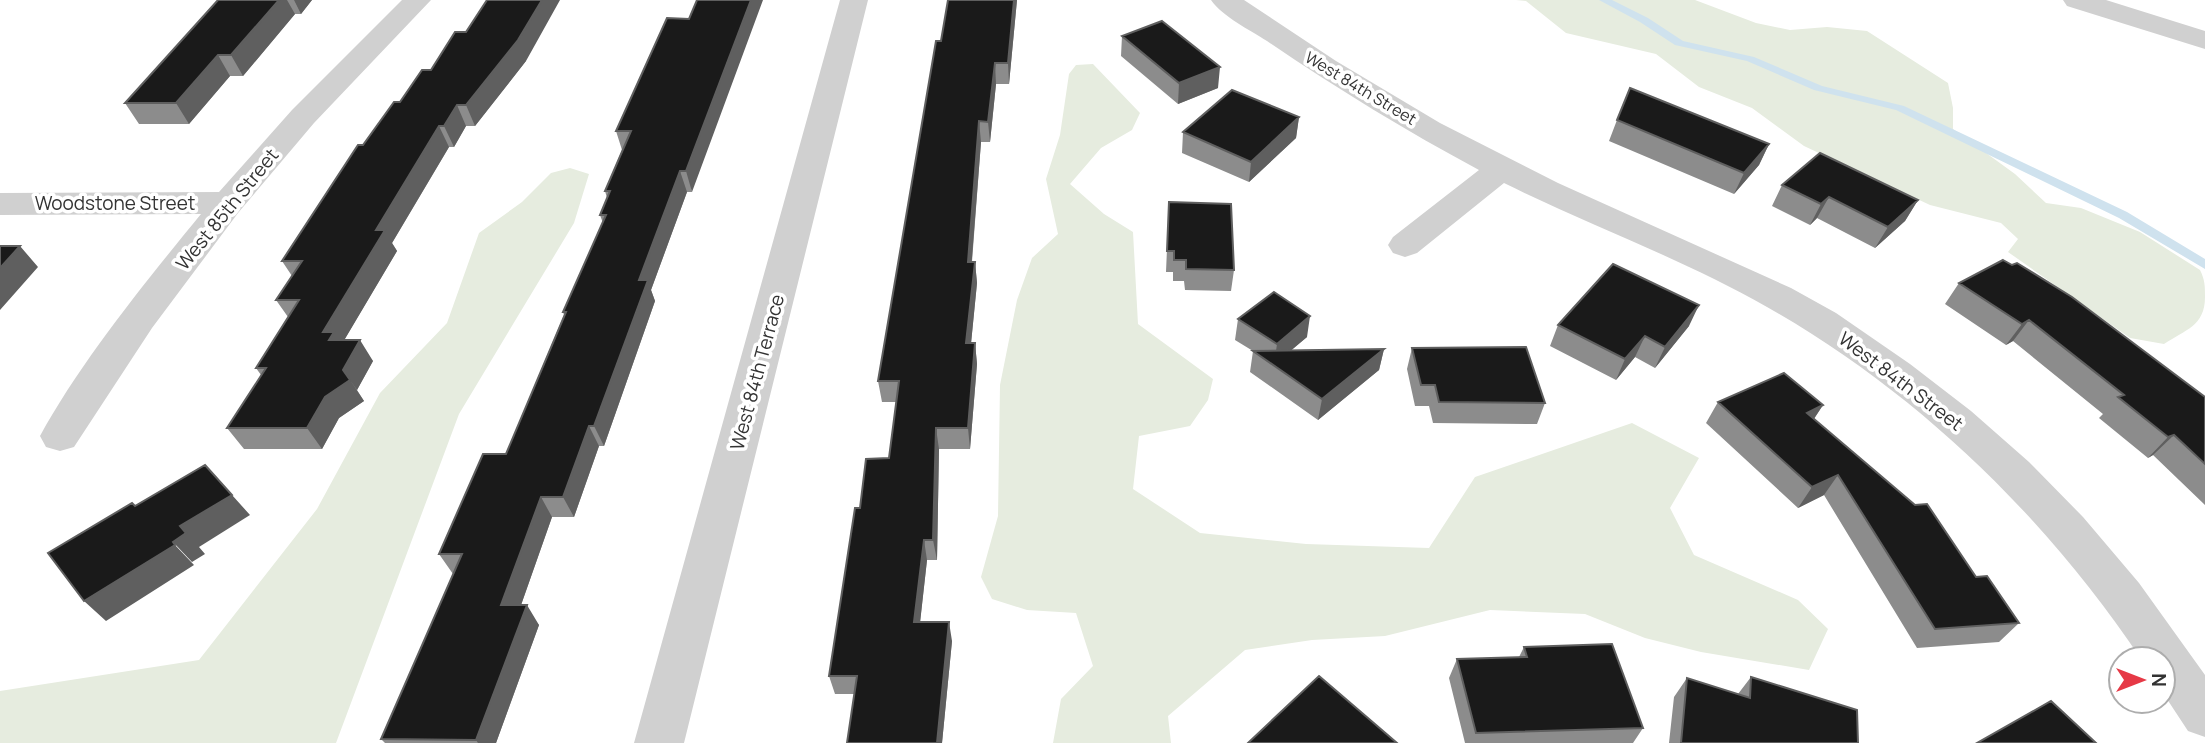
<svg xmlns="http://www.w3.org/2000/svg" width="2205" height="743" viewBox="0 0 2205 743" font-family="Manrope,sans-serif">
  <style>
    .green { fill: #e6ecdf }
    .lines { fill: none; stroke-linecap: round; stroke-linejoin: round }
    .stream { fill: #cfe2ee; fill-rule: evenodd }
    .minor { fill: #d0d0d0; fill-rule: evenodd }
    .wall { fill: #8c8c8c }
    .shaded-wall { fill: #5f5f5f }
    .building { fill: #1a1a1a; stroke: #5f5f5f; stroke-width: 2 }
    .labels { text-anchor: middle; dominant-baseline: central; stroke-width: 7; stroke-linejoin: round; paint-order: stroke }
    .far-street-label { font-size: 16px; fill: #333; stroke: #fff }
    .street-label { font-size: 19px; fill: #333; stroke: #fff }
  </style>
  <rect width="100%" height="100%" fill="#fff"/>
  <path class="green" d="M 1516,0 L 1695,0 L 1756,23 L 1790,30 L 1827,27 L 1867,31 L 1948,83 L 1953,108 L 1953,129 L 2015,174 L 2046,203 L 2081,208 L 2140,232 L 2200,270 C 2205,280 2205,286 2205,297 C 2205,326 2185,330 2164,344 L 2130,338 L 2008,252 L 2018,239 L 2001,223 L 1930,205 L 1804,146 L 1752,108 L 1699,87 L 1656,54 L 1566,33 L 1526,1 Z
    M 1093,64 L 1140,113 L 1132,130 L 1101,148 L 1070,184 L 1104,214 L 1133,232 L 1138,324 L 1213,379 L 1208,400 L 1190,426 L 1139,436 L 1133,489 L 1200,533 L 1306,544 L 1429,548 L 1475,477 L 1632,423 L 1699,458 L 1670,508 L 1694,555 L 1798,600 L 1828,629 L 1809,670 L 1701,652 L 1645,638 L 1585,614 L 1490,610 L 1385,636 L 1312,640 L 1245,650 L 1168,716 L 1171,743 L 1053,743 L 1061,699 L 1093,666 L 1076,613 L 1027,610 L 992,599 L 981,577 L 998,516 L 1000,385 L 1017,300 L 1032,258 L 1058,234 L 1046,179 L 1060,135 L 1069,74 L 1076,65 Z
    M 570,168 L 589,174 L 574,223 L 459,414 L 336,743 L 0,743 L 0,691 L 199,660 L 317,509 L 380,393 L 447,323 L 479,233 L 522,202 L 551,173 Z"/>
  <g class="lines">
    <path class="stream" d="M 1599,0 L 1612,0 L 1648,18 L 1683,41 L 1754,57 L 1822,86 L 1904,106 L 2127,212 L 2205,259 L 2205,269 L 2119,218 L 1896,110 L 1814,90 L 1747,61 L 1675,45 L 1640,22 Z"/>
    <path class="minor" d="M 402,0 L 431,0 L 314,123 L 238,213 L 152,328 L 74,447 L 60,451 L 46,447 L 40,436 C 81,361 147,280 201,214 L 0,215 L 0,193 L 219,192 L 292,110 Z
      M 840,0 L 868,0 L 684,743 L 634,743 Z
      M 1211,0 L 1244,0 L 1336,61 L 1440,123 L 1558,183 L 1791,288 L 1836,313 L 1910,364 L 1971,411 L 2029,462 L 2083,517 L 2139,583 L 2205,675 L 2205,737 L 2188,731 L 2163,693 L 2163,659 L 2141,659 C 2045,516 1917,392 1767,307 C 1683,259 1591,226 1504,183 L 1417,253 L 1405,257 L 1393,253 L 1388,245 L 1393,237 L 1479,170 C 1406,131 1336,88 1267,41 C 1250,30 1223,17 1211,0 Z
      M 2063,0 L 2106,0 L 2205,31 L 2205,49 L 2067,6 Z"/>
  </g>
  <path class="wall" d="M 218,0 L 312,0 L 301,14 L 295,14 L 243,76 L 230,76 L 189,124 L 139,124 L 125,103 Z
    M 1017,0 L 1009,84 L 996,84 L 990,142 L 981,142 L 972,262 L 975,262 L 977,283 L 971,343 L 975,343 L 977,364 L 970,449 L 939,449 L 937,560 L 927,560 L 920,622 L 952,641 L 942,743 L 847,743 L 854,694 L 835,694 L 829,676 L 860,508 L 889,458 L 896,402 L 882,402 L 878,381 L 941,41 Z
    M 667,18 L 692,192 L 687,192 L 651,290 L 655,301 L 604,446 L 599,446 L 574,517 L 552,517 L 521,605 L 539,625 L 496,743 L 385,743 L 381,739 L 453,574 L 439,554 L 506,454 L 564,315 L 563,312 L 603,223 L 600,215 L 607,198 L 605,191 L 622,150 L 616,131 Z
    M 1122,36 L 1218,88 L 1178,104 L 1121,56 Z
    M 526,61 L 475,126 L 466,126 L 454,147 L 449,147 L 392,243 L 397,251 L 344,340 L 373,361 L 357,390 L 364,401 L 339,418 L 322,449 L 244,449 L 227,428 L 261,375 L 256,368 L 288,317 L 276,300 L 292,276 L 282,261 L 363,145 L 400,102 L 431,70 Z
    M 1299,117 L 1296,138 L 1249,182 L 1182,153 L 1183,132 Z
    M 1617,120 L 1769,144 L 1759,165 L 1734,194 L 1609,141 Z
    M 1782,185 L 1918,200 L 1905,221 L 1875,248 L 1817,218 L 1810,225 L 1772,206 Z
    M 1169,202 L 1234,270 L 1231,291 L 1185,290 L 1184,281 L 1173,281 L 1173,272 L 1166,272 Z
    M 1959,283 L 2205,397 L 2205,505 L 2153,455 L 2148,458 L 2099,418 L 2103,414 L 2013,341 L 2006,345 L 1945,304 Z
    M 1238,319 L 1307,337 L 1291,350 L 1384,349 L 1379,370 L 1318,420 L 1250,372 L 1253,351 L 1235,340 Z
    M 1558,325 L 1689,326 L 1655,368 L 1635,357 L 1616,380 L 1550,346 Z
    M 1412,348 L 1545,403 L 1537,424 L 1433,423 L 1429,406 L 1415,406 L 1407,369 Z
    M 1718,402 L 1823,405 L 1814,419 L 1976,577 L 2019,623 L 1999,642 L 1917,648 L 1824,495 L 1798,508 L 1706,423 Z
    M 1524,647 L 1643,728 L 1633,743 L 1465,743 L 1449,678 L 1457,659 L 1519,657 Z
    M 1751,677 L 1858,743 L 1669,743 L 1674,697 L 1687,678 L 1738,694 Z"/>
  <path class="shaded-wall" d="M 279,0 L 287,0 L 295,14 L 243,76 L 231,55 Z
    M 294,0 L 312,0 L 301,14 Z
    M 542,0 L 560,0 L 526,61 L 475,126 L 466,105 Z
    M 751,0 L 763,0 L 692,192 L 686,171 Z
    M 1014,0 L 1017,0 L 1009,84 L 1008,63 Z
    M 218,55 L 230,76 L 189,124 L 176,103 Z
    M 995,63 L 996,84 L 990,142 L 988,122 Z
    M 1220,67 L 1218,88 L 1178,104 L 1179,83 Z
    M 457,105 L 466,126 L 454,147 L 444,126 Z
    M 1299,117 L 1296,138 L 1249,182 L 1251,162 Z
    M 979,121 L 981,142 L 970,283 L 968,262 Z
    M 439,126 L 449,147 L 392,243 L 397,251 L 342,344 L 343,361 L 323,332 L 376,230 Z
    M 1769,144 L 1759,165 L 1734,194 L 1744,173 Z
    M 680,171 L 687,192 L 651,290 L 655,301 L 604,446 L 594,426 L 639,280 Z
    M 1829,197 L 1817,218 L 1810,225 L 1821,204 Z
    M 1918,200 L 1905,221 L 1875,248 L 1888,227 Z
    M 20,246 L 38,267 L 0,310 L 0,268 Z
    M 975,262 L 977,283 L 969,364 L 966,343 Z
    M 1699,305 L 1689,326 L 1655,368 L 1665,347 Z
    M 1310,316 L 1307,337 L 1274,365 L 1277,344 Z
    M 2029,320 L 2013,341 L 2006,345 L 2022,324 Z
    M 1645,336 L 1635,357 L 1616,380 L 1625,359 Z
    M 360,340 L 373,361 L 357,390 L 343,370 Z
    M 975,343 L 977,364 L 970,449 L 968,428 Z
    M 1384,349 L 1379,370 L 1318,420 L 1322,399 Z
    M 350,380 L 364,401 L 339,418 L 322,449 L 307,428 L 325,397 Z
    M 1823,405 L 1809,426 L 1807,413 Z
    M 589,426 L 599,446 L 574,517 L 563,497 Z
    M 936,428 L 939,449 L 937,560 L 933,540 Z
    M 2174,435 L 2153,455 L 2148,458 L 2168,437 Z
    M 1838,475 L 1824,495 L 1798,508 L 1812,487 Z
    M 232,495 L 250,515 L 199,547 L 205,554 L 192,562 L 173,542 L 180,526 Z
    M 541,497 L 552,517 L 514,625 L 501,605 Z
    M 924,540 L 927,560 L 918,641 L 914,622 Z
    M 175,545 L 194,565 L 106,621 L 84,601 Z
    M 527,605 L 539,625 L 496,743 L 478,743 L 476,740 Z
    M 949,622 L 952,641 L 942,743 L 937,743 Z"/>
  <path class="building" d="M 218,0 L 279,0 L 231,55 L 218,55 L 176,103 L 125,103 Z
    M 487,0 L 542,0 L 518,40 L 466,105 L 457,105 L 444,126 L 439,126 L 376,230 L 385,230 L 323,332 L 334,332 L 329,340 L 360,340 L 343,370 L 350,380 L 325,397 L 307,428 L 227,428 L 266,368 L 256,368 L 299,300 L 276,300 L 302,261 L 282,261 L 358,145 L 363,145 L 394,102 L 400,102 L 422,70 L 431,70 L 455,32 L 466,32 Z
    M 697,0 L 751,0 L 686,171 L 680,171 L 639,280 L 648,280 L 594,426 L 589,426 L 563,497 L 541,497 L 501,605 L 527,605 L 476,740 L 381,739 L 462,554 L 439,554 L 483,454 L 506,454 L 566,312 L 563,312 L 606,215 L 600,215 L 610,191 L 605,191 L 631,131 L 616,131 L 667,18 L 689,19 Z
    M 948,0 L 1014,0 L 1008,63 L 995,63 L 988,122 L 979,121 L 968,262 L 975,262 L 966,343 L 975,343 L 968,428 L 936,428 L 933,540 L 924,540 L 914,622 L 949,622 L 937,743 L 847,743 L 857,676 L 829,676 L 855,508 L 860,508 L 866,459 L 889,458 L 899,381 L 878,381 L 936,41 L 941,41 Z
    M 1162,21 L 1220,67 L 1179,83 L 1122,36 Z
    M 1630,88 L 1769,144 L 1744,173 L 1617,120 Z
    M 1232,90 L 1299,117 L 1251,162 L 1183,132 Z
    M 1820,153 L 1918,200 L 1888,227 L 1829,197 L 1821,204 L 1782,185 Z
    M 1169,202 L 1231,204 L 1234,270 L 1186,269 L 1186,260 L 1174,260 L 1174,251 L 1167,251 Z
    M 0,246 L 20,246 L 0,268 Z
    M 2003,260 L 2012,265 L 2017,263 L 2072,297 L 2205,397 L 2205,464 L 2174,435 L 2168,437 L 2118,397 L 2124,395 L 2029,320 L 2022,324 L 1959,283 Z
    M 1613,264 L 1699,305 L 1665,347 L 1645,336 L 1625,359 L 1558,325 Z
    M 1274,292 L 1310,316 L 1277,344 L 1238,319 Z
    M 1526,347 L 1545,403 L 1439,402 L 1435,385 L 1421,385 L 1412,348 Z
    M 1384,349 L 1322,399 L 1253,351 Z
    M 1784,373 L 1823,405 L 1807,413 L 1915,505 L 1927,504 L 1976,577 L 1987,576 L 2019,623 L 1935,629 L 1838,475 L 1812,487 L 1718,402 Z
    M 205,465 L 232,495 L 180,526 L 186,533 L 173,542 L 175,545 L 84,601 L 48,553 L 132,503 L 135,506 Z
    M 1612,644 L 1643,728 L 1476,733 L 1457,659 L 1527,657 L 1524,647 Z
    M 1319,676 L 1397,743 L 1248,743 Z
    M 1751,677 L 1857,710 L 1858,743 L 1681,743 L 1687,678 L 1750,698 Z
    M 2051,701 L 2096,743 L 1977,743 Z"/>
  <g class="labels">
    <g class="far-street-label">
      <text transform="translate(1361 88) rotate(31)">West 84th Street</text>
    </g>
    <g class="street-label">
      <text x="115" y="203">Woodstone Street</text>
      <text transform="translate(227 209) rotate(-51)">West 85th Street</text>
      <text transform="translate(757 372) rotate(-75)">West 84th Terrace</text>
      <text transform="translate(1901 381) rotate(37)">West 84th Street</text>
    </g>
  </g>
  <g transform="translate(2142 680) rotate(90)"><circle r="33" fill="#ffffff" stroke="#adadad" stroke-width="2"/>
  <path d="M0-5L12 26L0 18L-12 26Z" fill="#e63946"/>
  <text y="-10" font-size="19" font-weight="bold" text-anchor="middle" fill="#333333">N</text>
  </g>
</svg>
